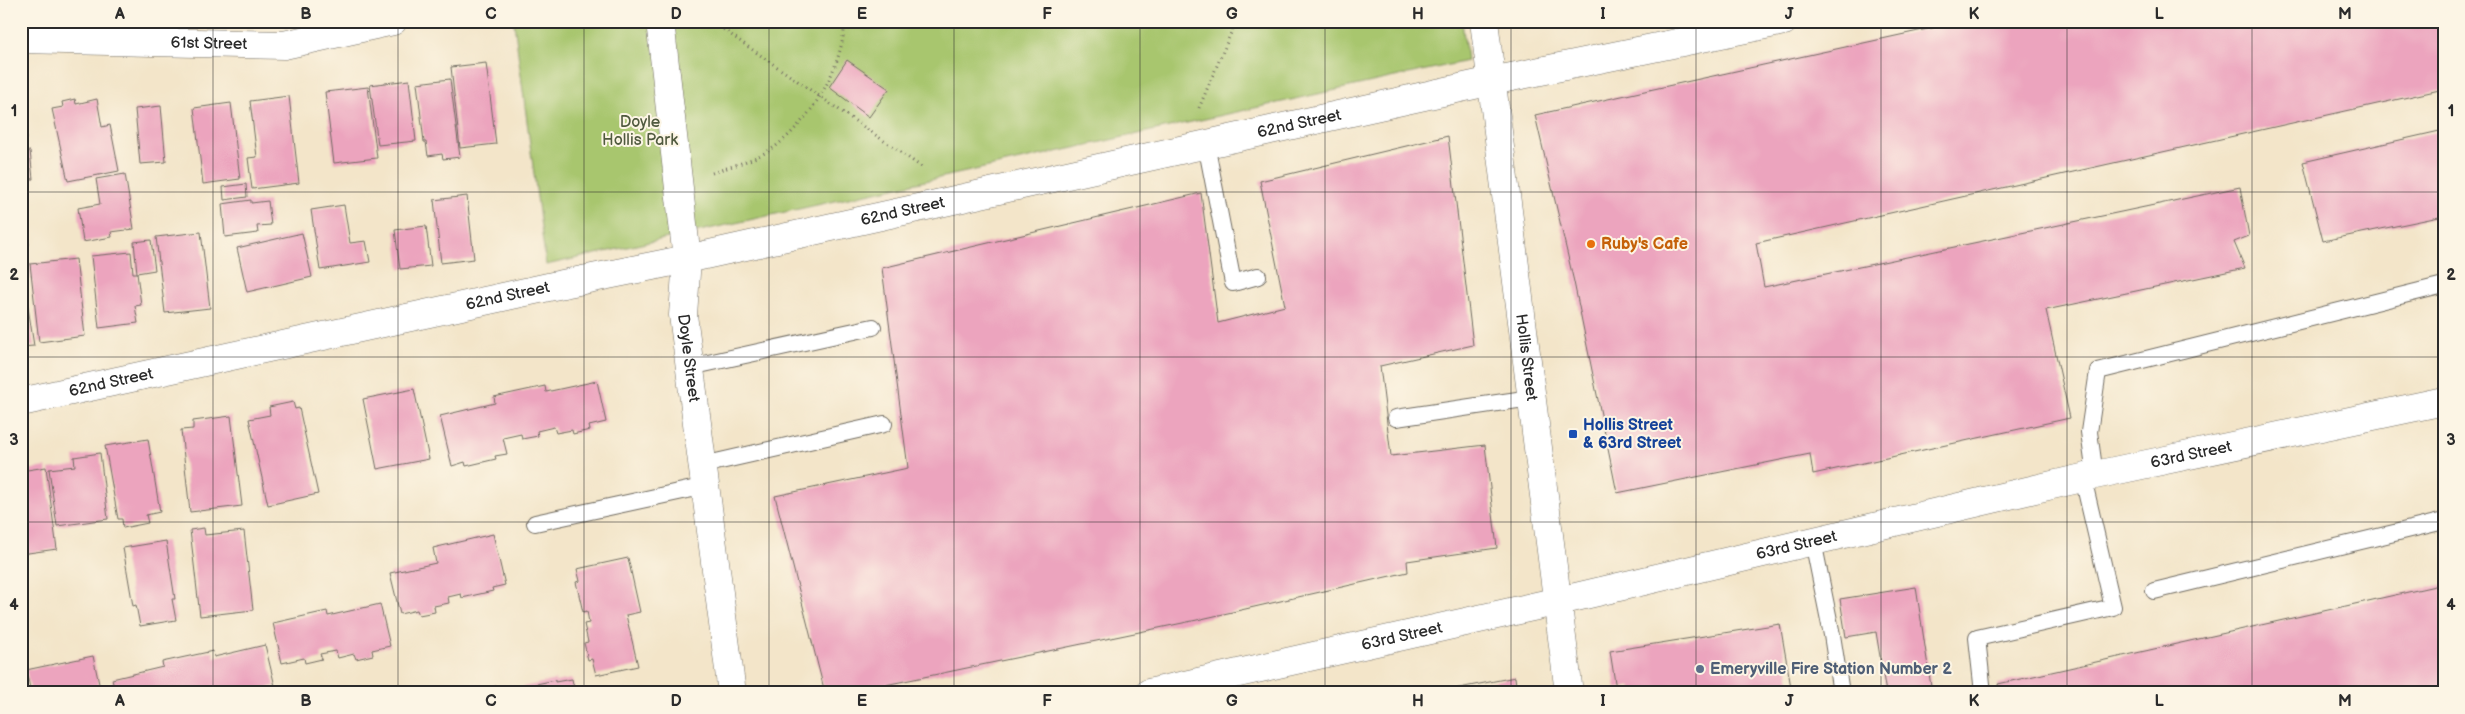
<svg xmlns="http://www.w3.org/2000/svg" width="2465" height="714" viewBox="0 0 2465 714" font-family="'Balsamiq Sans',sans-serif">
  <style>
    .green { fill: #a8c66e; stroke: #6a784c }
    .building { fill: #eca4be }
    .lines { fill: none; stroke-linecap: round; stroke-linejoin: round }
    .lane-casing { stroke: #716c62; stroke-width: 18 }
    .street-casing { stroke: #716c62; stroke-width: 29 }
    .secondary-casing { stroke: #716c62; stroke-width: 29 }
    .path { stroke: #716c62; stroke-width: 3; stroke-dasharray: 1 4; stroke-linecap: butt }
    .lane { stroke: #fff; stroke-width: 16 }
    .street { stroke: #fff; stroke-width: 28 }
    .secondary { stroke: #fff; stroke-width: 28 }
    .grid { fill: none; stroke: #2b2b2b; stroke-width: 1; stroke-opacity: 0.55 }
    .food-dot { fill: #e8710a; stroke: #fcf5e5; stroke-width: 2 }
    .transit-dot { fill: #1a4fb4; stroke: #fcf5e5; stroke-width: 2 }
    .service-dot { fill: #5c6f8a; stroke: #fcf5e5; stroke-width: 2 }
    .labels { text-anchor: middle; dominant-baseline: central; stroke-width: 4; stroke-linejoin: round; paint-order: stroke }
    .street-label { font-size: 16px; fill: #2b2b2b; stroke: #fcf5e5 }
    .park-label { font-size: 16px; fill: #505a3f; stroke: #fcf5e5 }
    .food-label { font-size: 16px; font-weight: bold; fill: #c56008; stroke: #fcf5e5; text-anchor: start }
    .transit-label { font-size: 16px; font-weight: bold; fill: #164399; stroke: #fcf5e5; text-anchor: start }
    .service-label { font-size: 16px; font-weight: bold; fill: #4e5e75; stroke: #fcf5e5; text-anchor: start }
    .neatline { fill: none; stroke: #2b2b2b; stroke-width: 2 }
    .grid-label { font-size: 16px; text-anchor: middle; font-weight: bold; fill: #2b2b2b }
  </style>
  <rect width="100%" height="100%" fill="#fcf5e5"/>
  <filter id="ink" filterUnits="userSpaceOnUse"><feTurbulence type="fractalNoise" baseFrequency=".02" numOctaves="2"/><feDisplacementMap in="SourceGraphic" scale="10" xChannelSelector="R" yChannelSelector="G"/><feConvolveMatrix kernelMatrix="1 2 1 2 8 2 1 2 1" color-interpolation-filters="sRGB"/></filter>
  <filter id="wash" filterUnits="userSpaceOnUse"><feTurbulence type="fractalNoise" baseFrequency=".0096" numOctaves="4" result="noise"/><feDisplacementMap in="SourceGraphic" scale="20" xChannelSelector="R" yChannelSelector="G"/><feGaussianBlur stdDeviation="1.12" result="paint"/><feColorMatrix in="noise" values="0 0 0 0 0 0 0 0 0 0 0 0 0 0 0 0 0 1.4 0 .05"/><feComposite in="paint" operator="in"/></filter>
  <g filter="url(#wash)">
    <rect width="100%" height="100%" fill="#f3e5c9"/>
    <path class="green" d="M 523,21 L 1462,21 L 1467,61 L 546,265 L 514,23 Z"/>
    <g id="blocks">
      <path class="building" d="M 1964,21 L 2444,21 L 2444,89 L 1756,243 L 1764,287 L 2240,187 L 2249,236 L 2234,242 L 2245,268 L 2046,310 L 2070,418 L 1813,474 L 1810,454 L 1617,493 L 1574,282 L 1535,115 Z
        M 847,60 L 889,89 L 869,117 L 829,87 Z
        M 486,63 L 496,144 L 460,148 L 451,67 Z
        M 450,79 L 460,157 L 443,159 L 442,154 L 428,156 L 426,142 L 424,142 L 417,83 Z
        M 409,80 L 416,141 L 378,145 L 370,85 Z
        M 368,87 L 377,158 L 334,163 L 325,92 Z
        M 289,96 L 299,183 L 252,189 L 248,158 L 257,157 L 250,101 Z
        M 75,99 L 76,104 L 97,99 L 102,127 L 110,125 L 119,171 L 68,181 L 52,109 L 63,107 L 62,102 Z
        M 231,103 L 240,179 L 203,184 L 194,108 Z
        M 161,106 L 166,162 L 140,164 L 135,109 Z
        M 21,122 L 24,122 L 27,139 L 21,139 Z
        M 2444,130 L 2444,216 L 2323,241 L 2303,162 Z
        M 1448,136 L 1473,345 L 1380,366 L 1391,456 L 1485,445 L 1497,548 L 1407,561 L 1408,572 L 1197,620 L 847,693 L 825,693 L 775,496 L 908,468 L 882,268 L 1201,193 L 1218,323 L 1285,306 L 1260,181 Z
        M 30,151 L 33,179 L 21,181 L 21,152 Z
        M 125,174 L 134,229 L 111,232 L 112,237 L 83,242 L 78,208 L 100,204 L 96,179 Z
        M 246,184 L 247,197 L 224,200 L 223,187 Z
        M 21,192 L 29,245 L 21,246 Z
        M 467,196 L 474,259 L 441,263 L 434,200 Z
        M 251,200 L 251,203 L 268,201 L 271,225 L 257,226 L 258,233 L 225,237 L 222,204 Z
        M 344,205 L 350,243 L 366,241 L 370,262 L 320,270 L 311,210 Z
        M 426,226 L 431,266 L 400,269 L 395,230 Z
        M 201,232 L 210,308 L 165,313 L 156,237 Z
        M 302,233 L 312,277 L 247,292 L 237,248 Z
        M 151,240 L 155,270 L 137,273 L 141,305 L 135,306 L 138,323 L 99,328 L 91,256 L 131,252 L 133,273 L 137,273 L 134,242 Z
        M 76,259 L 85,336 L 39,342 L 30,264 Z
        M 23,275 L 34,346 L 21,347 L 21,276 Z
        M 597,381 L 606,422 L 589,426 L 590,430 L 573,434 L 572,430 L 556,433 L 554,427 L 537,431 L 538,436 L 522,439 L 521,434 L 503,438 L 507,454 L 495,456 L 496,459 L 466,466 L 465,462 L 452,466 L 440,416 L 495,403 L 494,397 L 545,386 L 546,392 Z
        M 414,389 L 429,459 L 377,469 L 363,399 Z
        M 293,402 L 295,409 L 299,408 L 318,494 L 268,505 L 249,419 L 270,415 L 269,407 Z
        M 231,416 L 242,506 L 190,512 L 181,430 L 193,429 L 193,421 Z
        M 148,439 L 160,512 L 146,515 L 148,523 L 123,528 L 122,519 L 118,519 L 105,446 Z
        M 100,453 L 108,519 L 57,526 L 49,469 L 75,466 L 74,457 Z
        M 46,467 L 57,549 L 21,554 L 21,471 Z
        M 204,528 L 205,535 L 244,531 L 253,610 L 200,616 L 190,530 Z
        M 493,534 L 505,585 L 492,588 L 493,591 L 462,598 L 461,594 L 448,597 L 449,603 L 434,606 L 435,612 L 419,615 L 417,610 L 400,614 L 390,573 L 436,563 L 433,548 Z
        M 166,541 L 175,599 L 172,599 L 176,620 L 140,626 L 136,605 L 133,606 L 123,548 Z
        M 628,558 L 640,612 L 626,615 L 638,666 L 596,675 L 592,659 L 588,660 L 584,643 L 588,642 L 584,624 L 589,623 L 587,611 L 583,612 L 576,582 L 580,581 L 577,569 Z
        M 2444,584 L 2444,693 L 2000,693 L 1998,684 Z
        M 1916,587 L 1932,693 L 1886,693 L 1876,632 L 1846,637 L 1840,599 Z
        M 380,604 L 390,646 L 372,650 L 373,655 L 356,659 L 354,654 L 338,658 L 336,651 L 320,654 L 322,659 L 305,663 L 304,658 L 282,663 L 273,623 L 327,611 L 328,616 Z
        M 1780,624 L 1792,693 L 1632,693 L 1631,686 L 1616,689 L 1610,651 Z
        M 265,645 L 275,686 L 257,690 L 258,693 L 115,693 L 112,679 L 163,667 L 162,662 L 213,651 L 214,657 Z
        M 93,656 L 101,693 L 31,693 L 26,670 Z
        M 1515,677 L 1517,693 L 1439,693 L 1439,692 Z
        M 572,679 L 575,693 L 516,693 L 523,690 L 523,687 L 555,680 L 555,682 Z
        M 496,686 L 497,690 L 512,686 L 514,693 L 471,693 Z"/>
    </g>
  </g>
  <g filter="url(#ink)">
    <use href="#blocks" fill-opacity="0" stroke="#716c62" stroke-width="1"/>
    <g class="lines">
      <g class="lane-casing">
        <path id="lane" d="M 1206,144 L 1233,283 L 1258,276
          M 690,367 L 873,327
          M 1396,418 L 1531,398
          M 703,465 L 884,424
          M 2095,475 L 2089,432 L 2098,371 L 2444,285
          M 535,523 L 706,486
          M 1813,541 L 1832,635 L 1841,693
          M 2154,591 L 2444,521
          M 1983,693 L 1977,638 L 2113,607 L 2083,478"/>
      </g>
      <g class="street-casing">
        <g id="street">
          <path id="s1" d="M 660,21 L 687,259 L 683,315 L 732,693"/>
          <path id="s2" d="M 21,39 L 284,45 L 393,21"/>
          <path id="s3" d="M 21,402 L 553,286 L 687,259 L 1492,81 L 1784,21"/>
          <path id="s4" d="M 1149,693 L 1559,601 L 2095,475 L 2444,401"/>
        </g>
      </g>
      <g class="secondary-casing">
        <g id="secondary">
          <path id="s5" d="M 1484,21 L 1569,693"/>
        </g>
      </g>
      <path class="path" d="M 711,21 L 923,168
        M 1199,108 L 1236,21
        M 712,173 C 732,166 758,159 776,146 C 813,117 842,69 845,21"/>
      <use href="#lane" class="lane"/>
      <use href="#street" class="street"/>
      <use href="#secondary" class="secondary"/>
    </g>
  </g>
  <path class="grid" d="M 213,21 L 213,693M 398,21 L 398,693M 584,21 L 584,693M 769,21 L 769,693M 954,21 L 954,693M 1140,21 L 1140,693M 1325,21 L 1325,693M 1511,21 L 1511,693M 1696,21 L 1696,693M 1881,21 L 1881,693M 2067,21 L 2067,693M 2252,21 L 2252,693M 21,192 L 2444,192M 21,357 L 2444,357M 21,522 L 2444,522"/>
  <circle class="food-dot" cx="1591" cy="244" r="5"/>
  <rect class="transit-dot" x="1568" y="429" width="10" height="10" rx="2.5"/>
  <circle class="service-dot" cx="1700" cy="669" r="5"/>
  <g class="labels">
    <g class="street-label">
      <text stroke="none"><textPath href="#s2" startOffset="188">61st Street</textPath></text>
      <text stroke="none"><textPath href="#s3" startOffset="1308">62nd Street</textPath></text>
      <text stroke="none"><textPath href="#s3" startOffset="902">62nd Street</textPath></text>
      <text stroke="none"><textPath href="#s3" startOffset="498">62nd Street</textPath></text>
      <text stroke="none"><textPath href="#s1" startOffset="339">Doyle Street</textPath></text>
      <text stroke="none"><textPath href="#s5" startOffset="339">Hollis Street</textPath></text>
      <text stroke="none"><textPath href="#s3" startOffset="92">62nd Street</textPath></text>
      <text stroke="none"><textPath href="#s4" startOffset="1069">63rd Street</textPath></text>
      <text stroke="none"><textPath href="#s4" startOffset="664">63rd Street</textPath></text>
      <text stroke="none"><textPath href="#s4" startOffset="259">63rd Street</textPath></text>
    </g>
    <g class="park-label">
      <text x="640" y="122">Doyle<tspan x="640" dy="18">Hollis Park</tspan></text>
    </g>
    <g class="food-label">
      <text x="1601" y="244">Ruby's Cafe</text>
    </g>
    <g class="transit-label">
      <text x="1583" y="425">Hollis Street<tspan x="1583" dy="18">&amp; 63rd Street</tspan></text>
    </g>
    <g class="service-label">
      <text x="1710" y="669">Emeryville Fire Station Number 2</text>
    </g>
  </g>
  <rect width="2465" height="714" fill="none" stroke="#fcf5e5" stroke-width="55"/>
  <rect x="28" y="28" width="2410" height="658" class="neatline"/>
  <g class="grid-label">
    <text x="120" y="19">A</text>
    <text x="306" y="19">B</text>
    <text x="491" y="19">C</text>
    <text x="676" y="19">D</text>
    <text x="862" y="19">E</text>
    <text x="1047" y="19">F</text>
    <text x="1232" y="19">G</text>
    <text x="1418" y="19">H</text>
    <text x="1603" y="19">I</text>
    <text x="1789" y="19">J</text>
    <text x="1974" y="19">K</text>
    <text x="2159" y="19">L</text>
    <text x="2345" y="19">M</text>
    <text x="14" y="116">1</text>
    <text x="2451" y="116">1</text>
    <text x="14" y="280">2</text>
    <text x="2451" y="280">2</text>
    <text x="14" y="445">3</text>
    <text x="2451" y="445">3</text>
    <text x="14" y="610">4</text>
    <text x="2451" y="610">4</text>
    <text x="120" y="706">A</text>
    <text x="306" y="706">B</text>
    <text x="491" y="706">C</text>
    <text x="676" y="706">D</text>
    <text x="862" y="706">E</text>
    <text x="1047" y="706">F</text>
    <text x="1232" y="706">G</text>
    <text x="1418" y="706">H</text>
    <text x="1603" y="706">I</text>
    <text x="1789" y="706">J</text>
    <text x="1974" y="706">K</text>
    <text x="2159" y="706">L</text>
    <text x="2345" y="706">M</text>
  </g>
</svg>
